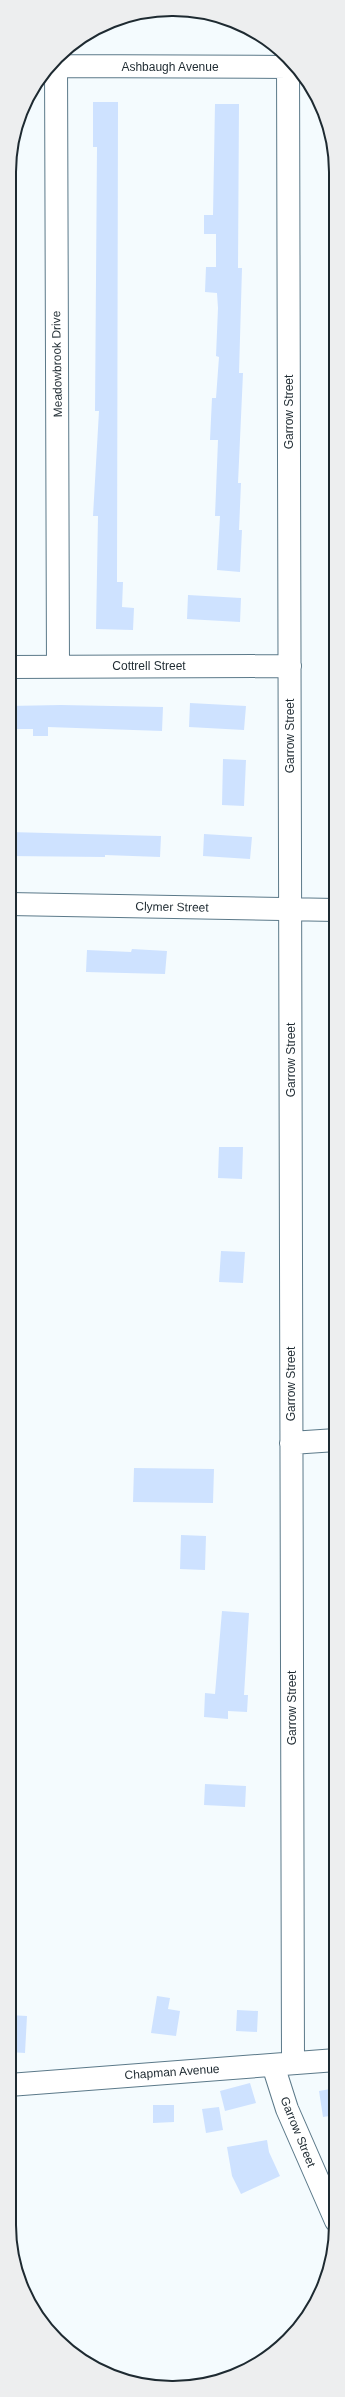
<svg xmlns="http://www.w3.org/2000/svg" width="345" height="2397" viewBox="0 0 345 2397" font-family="Helvetica,sans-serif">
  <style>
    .building { fill: #cee2ff }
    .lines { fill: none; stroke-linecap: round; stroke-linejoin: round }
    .minor-casing { stroke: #5b7989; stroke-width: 24 }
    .minor { stroke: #fff; stroke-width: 22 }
    .labels { text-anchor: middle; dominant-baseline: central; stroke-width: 3; stroke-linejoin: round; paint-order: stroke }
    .street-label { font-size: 12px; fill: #1e2a31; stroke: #fff }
    .rim { fill: none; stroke: #1e2a31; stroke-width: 2 }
  </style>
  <rect width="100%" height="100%" fill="#f4fbfe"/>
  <path class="building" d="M 93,102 L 118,102 L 117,582 L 123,582 L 122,607 L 134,608 L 133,630 L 96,629 L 98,516 L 93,516 L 99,411 L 95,411 L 97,147 L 93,147 Z
    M 215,104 L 239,104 L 238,268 L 242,268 L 239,373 L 243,373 L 238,483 L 241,483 L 239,530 L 242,530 L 240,572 L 217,570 L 220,516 L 215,516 L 218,440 L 210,440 L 212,398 L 216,398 L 219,357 L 216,356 L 218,308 L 217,293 L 205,292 L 206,267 L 216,267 L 216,234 L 204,234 L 204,215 L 213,215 Z
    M 188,595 L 241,598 L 240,622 L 187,619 Z
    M 190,703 L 246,706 L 244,730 L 189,727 Z
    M 61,705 L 163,707 L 162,731 L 48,727 L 48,736 L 33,736 L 33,729 L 9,729 L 9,706 Z
    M 223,759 L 246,760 L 244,806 L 222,805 Z
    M 9,832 L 161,836 L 160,857 L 105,855 L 105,857 L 9,856 Z
    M 204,834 L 252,837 L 250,859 L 203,856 Z
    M 132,949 L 167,951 L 165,974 L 86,972 L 87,950 L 131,952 Z
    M 219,1147 L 243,1147 L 242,1179 L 218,1178 Z
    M 221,1251 L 245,1252 L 243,1283 L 219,1282 Z
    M 134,1468 L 214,1469 L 213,1503 L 133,1502 Z
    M 181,1535 L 206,1536 L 205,1570 L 180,1569 Z
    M 222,1611 L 249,1613 L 244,1695 L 248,1695 L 247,1712 L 228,1711 L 228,1719 L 204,1717 L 205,1693 L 215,1694 Z
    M 205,1784 L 246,1786 L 245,1807 L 204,1805 Z
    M 157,1996 L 170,1998 L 168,2009 L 180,2011 L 176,2036 L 151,2033 Z
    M 237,2010 L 258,2011 L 257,2032 L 236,2031 Z
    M 9,2015 L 27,2016 L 25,2053 L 9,2052 Z
    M 250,2083 L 256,2103 L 225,2111 L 220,2091 Z
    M 336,2088 L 336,2115 L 323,2117 L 319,2091 Z
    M 153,2105 L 174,2105 L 174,2122 L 153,2123 Z
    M 219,2107 L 223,2130 L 206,2133 L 202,2109 Z
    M 267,2140 L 269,2152 L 280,2176 L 241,2194 L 232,2176 L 227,2147 Z"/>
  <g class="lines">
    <g class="minor-casing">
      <path id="minor" d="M 288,57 L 293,2063
        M 56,61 L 58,667
        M 52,66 L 288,67
        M 9,667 L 290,666
        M 9,904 L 336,910
        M 291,1443 L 336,1440
        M 273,2065 L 287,2109 L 336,2221
        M 9,2085 L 336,2060"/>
    </g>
    <use href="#minor" class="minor"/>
  </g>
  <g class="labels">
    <g class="street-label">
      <text x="170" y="67">Ashbaugh Avenue</text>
      <text transform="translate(57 364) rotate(-91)">Meadowbrook Drive</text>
      <text transform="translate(289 412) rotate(-90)">Garrow Street</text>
      <text x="149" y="666">Cottrell Street</text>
      <text transform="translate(290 736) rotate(-90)">Garrow Street</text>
      <text transform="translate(172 907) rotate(1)">Clymer Street</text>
      <text transform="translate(291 1060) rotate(-90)">Garrow Street</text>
      <text transform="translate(291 1384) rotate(-90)">Garrow Street</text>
      <text transform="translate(292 1708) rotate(-90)">Garrow Street</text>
      <text transform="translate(172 2072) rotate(-4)">Chapman Avenue</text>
      <text transform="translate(298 2132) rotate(68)">Garrow Street</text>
    </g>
  </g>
  <path d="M0 0H345V2397H0ZM172 16H173A156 156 0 0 1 329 172V2225A156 156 0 0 1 173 2381H172A156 156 0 0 1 16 2225V172A156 156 0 0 1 172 16Z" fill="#edeeef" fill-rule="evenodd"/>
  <path class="rim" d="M172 16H173A156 156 0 0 1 329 172V2225A156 156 0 0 1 173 2381H172A156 156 0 0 1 16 2225V172A156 156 0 0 1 172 16Z"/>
</svg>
